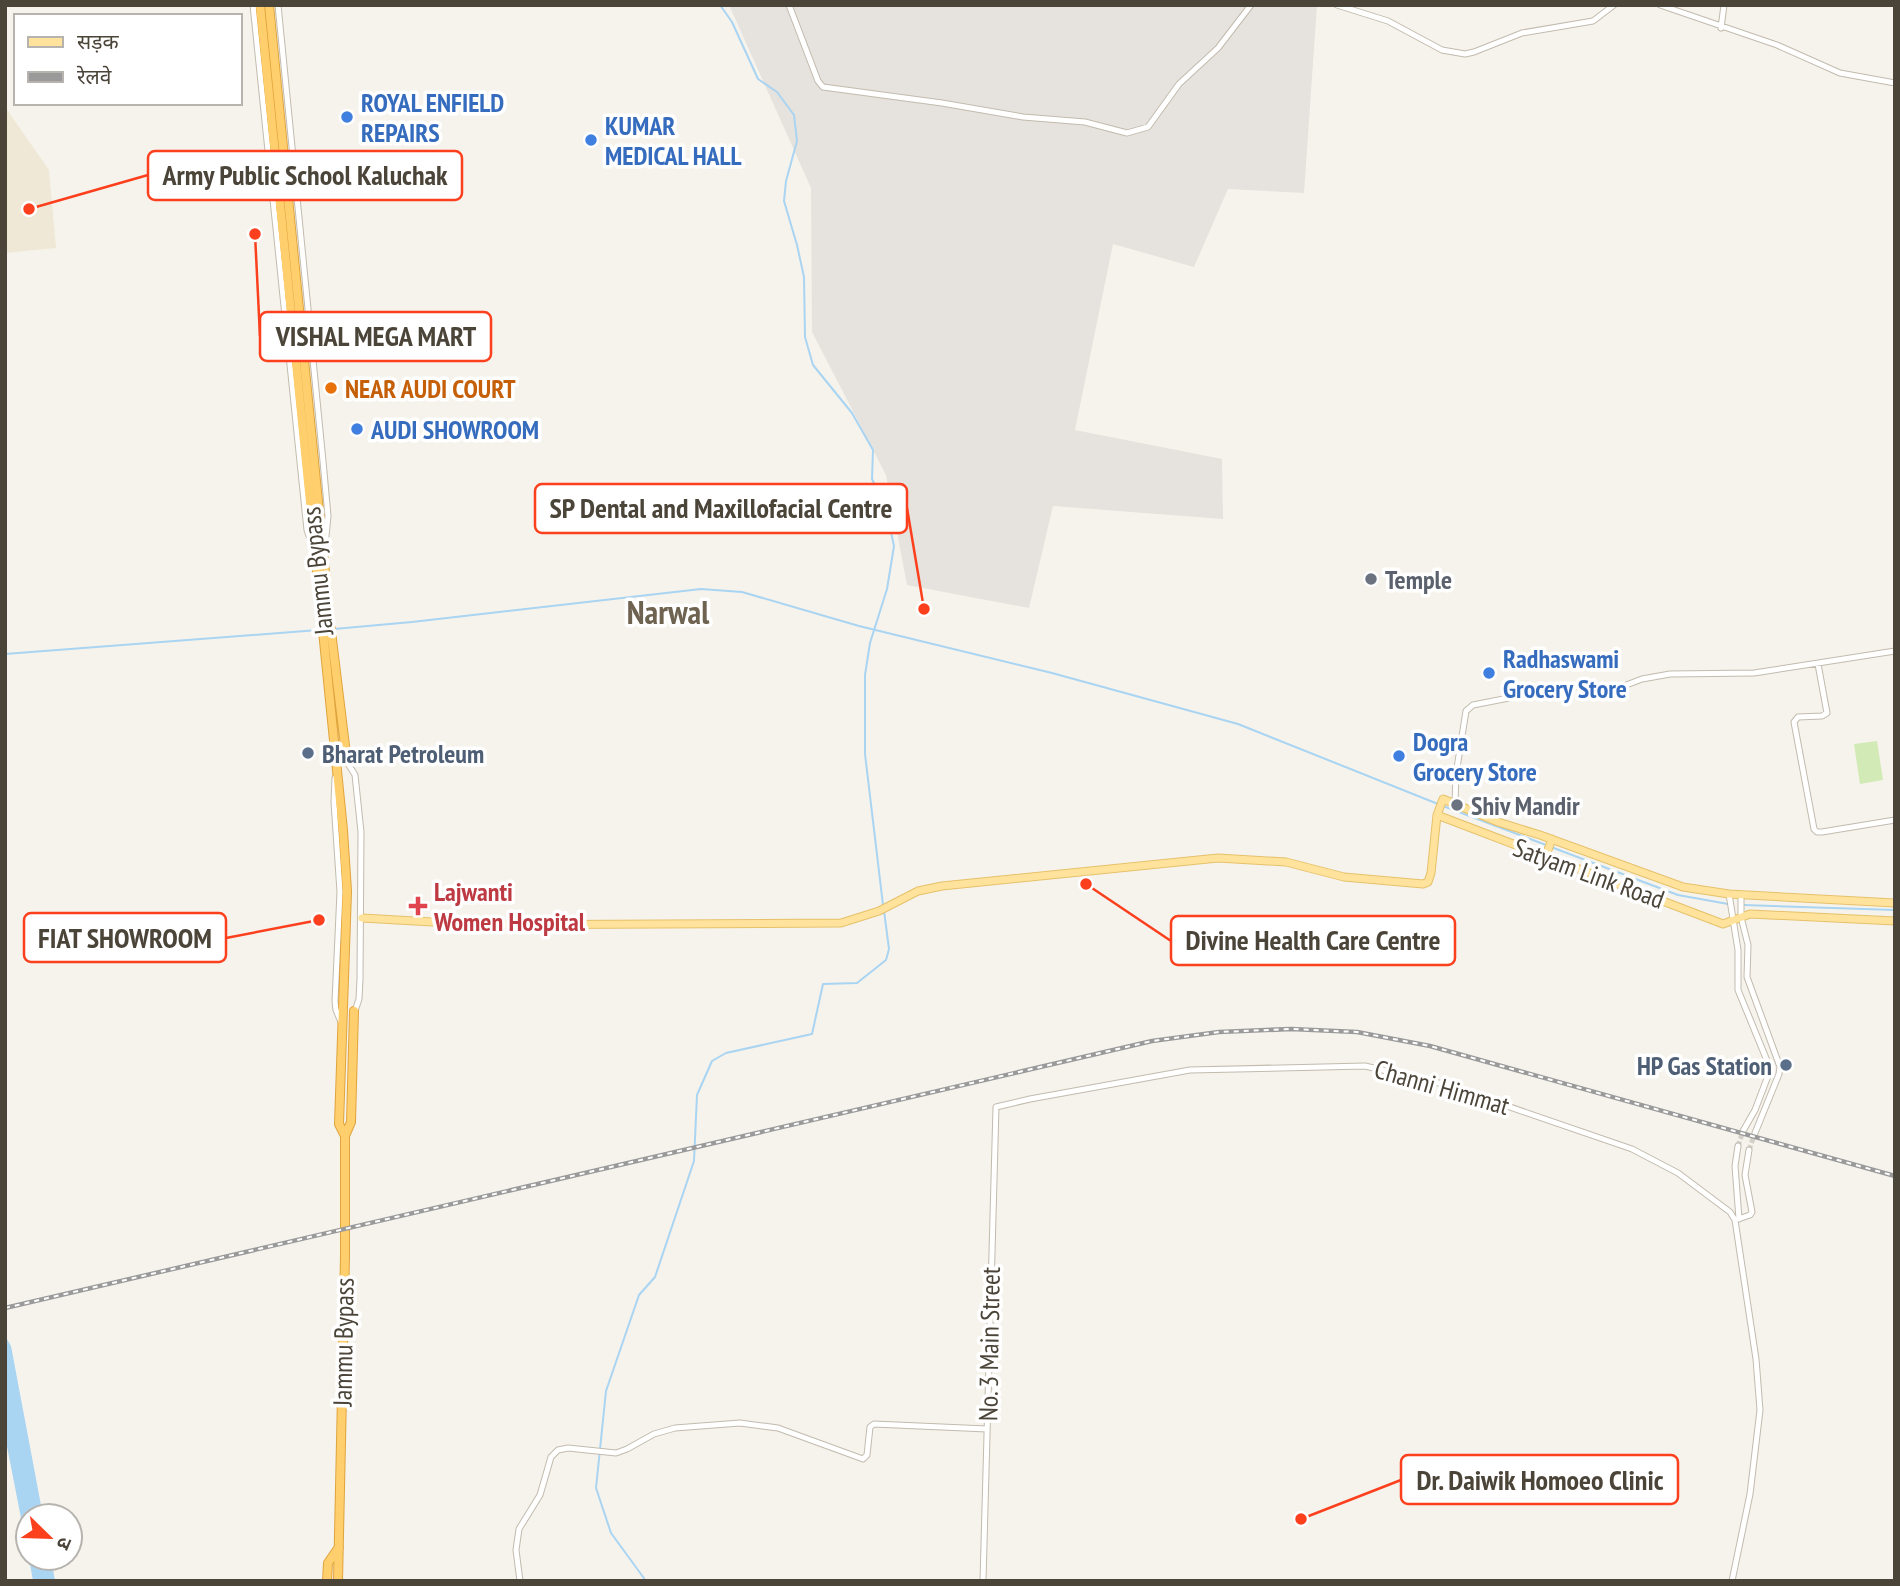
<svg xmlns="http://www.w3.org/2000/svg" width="1900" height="1586" viewBox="0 0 1900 1586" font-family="'PT Sans Narrow','Noto Sans Devanagari',sans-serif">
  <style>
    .industrial { fill: #e6e2dd }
    .education { fill: #efe8d6 }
    .green { fill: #d2eab5 }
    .water { fill: #a9d4f2 }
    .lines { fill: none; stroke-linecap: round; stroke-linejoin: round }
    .stream { stroke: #a9d4f2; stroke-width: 2 }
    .minor-tunnel { stroke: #d4d0c8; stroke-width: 5; stroke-dasharray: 5 2.5; stroke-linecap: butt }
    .minor-casing { stroke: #c2bbae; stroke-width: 7 }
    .major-casing { stroke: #e6c16a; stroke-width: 9 }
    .highway-casing { stroke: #e0a43c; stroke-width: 10 }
    .minor { stroke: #fff; stroke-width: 5 }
    .major { stroke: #ffe39c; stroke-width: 7 }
    .highway { stroke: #ffcf6e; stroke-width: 8 }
    .rail-casing { stroke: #9a9a9a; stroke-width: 4.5 }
    .rail { stroke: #fff; stroke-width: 2; stroke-dasharray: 5; stroke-linecap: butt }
    .shop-dot { fill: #3f7fe0; stroke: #fff; stroke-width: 2.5 }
    .food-dot { fill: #e8710a; stroke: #fff; stroke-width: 2.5 }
    .worship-dot { fill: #6b7280; stroke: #fff; stroke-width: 2.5 }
    .service-dot { fill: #5c6f8a; stroke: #fff; stroke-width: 2.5 }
    .health-dot { fill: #e0444e; stroke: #fff; stroke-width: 2.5 }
    .labels { text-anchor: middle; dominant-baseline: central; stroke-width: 7; stroke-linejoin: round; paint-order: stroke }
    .shop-label { font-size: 26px; font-weight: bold; fill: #366cbe; stroke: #fff; text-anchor: start }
    .food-label { font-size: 26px; font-weight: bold; fill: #c56008; stroke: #fff; text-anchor: start }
    .street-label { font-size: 26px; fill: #4b4439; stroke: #fff }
    .worship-label { font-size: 26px; font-weight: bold; fill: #5b616d; stroke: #fff; text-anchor: start }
    .service-label { font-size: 26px; font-weight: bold; fill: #4e5e75; stroke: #fff; text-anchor: start }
    .health-label { font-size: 26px; font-weight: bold; fill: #be3a42; stroke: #fff; text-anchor: start }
    .district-label { font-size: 33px; font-weight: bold; fill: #6e6250; stroke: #fff }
    .leader { fill: none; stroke: #fc3f1d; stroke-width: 2.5 }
    .callout-dot { fill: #fc3f1d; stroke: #fff; stroke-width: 2.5 }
    .callout { fill: #fff; stroke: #fc3f1d; stroke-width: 2.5 }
    .callout-label { font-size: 28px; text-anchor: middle; font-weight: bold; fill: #4b4439 }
  </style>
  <rect width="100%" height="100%" fill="#f6f3ec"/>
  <path class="industrial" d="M 729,5 L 1317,5 L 1304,193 L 1228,189 L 1194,267 L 1113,244 L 1075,430 L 1222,459 L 1223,519 L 1053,506 L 1029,608 L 907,585 L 886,475 L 812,332 L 811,188 Z"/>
  <path class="education" d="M 5,107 L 49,170 L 56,248 L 5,253 Z"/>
  <path class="green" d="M 1877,741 L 1883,780 L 1860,784 L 1854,744 Z"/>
  <path class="water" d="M 5,1336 L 11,1346 L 43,1516 L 28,1516 L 28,1554 L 5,1436 Z
    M 29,1558 L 51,1558 L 55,1581 L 33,1581 Z"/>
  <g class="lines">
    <path class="stream" d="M 720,5 L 732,22 L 758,79 L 777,92 L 794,115 L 797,141 L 786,181 L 784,201 L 797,245 L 804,277 L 805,337 L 813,365 L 852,413 L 873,450 L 872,479 L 886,509 L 894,546 L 887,589 L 870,643 L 865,675 L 865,754 L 883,905
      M 334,629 L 412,622 L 701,589 L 742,592 L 859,626 L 1052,673 L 1238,724 L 1438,804
      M 5,654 L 318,630
      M 1443,806 L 1546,845
      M 1551,847 L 1678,895 L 1728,904
      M 1744,905 L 1895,910
      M 646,1581 L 611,1533 L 596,1488 L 606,1391 L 639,1295 L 655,1277 L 694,1161 L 697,1095 L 712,1061 L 726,1053 L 812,1034 L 823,984 L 857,983 L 886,960 L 889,949 L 884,911"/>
    <path class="minor-tunnel" d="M 1738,1146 L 1743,1131
      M 1749,1150 L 1755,1133"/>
    <g class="minor-casing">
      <path id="minor" d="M 253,5 L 307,530 L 312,545
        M 278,5 L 323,461 L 328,516 L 325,546
        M 789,5 L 818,81 L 823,87 L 942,103 L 1023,117 L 1085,122 L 1127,133 L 1148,127 L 1179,84 L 1218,48 L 1251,5
        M 1337,5 L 1388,21 L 1442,50 L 1465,54 L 1474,52 L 1522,33 L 1593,21 L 1614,5
        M 1660,5 L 1777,45 L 1840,73 L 1895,83
        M 1721,28 L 1724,5
        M 1818,664 L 1827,713 L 1822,716 L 1798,717 L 1794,722 L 1814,829 L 1817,832 L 1822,832 L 1895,820
        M 347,762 L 355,775 L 361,832 L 360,979 L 359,999 L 355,1011
        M 335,778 L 334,802 L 340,892 L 335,1001 L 336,1010 L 341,1022
        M 1455,803 L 1456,774 L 1466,711 L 1473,705 L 1570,686 L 1621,687 L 1642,679 L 1670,674 L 1754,673 L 1895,651
        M 1729,894 L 1738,950 L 1738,990 L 1768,1063 L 1768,1076 L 1755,1110 L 1743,1131
        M 1741,895 L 1741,917 L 1748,945 L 1747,977 L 1780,1067 L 1779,1074 L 1755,1133
        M 1738,1146 L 1735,1166 L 1739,1219
        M 1735,1220 L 1750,1215 L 1752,1212 L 1745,1175 L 1749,1150
        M 520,1581 L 516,1550 L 519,1529 L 540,1495 L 551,1457 L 558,1450 L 568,1448 L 616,1453 L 627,1449 L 654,1434 L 675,1428 L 740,1423 L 778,1428 L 863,1459 L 867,1455 L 870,1427 L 874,1424 L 987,1429
        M 983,1581 L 996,1107 L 1030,1099 L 1190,1070 L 1365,1066 L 1443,1084 L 1632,1149 L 1678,1173 L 1730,1212 L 1735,1220 L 1756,1359 L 1760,1410 L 1750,1494 L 1732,1581"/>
    </g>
    <g class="major-casing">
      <path id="major" d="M 1437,815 L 1723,924 L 1750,914 L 1895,921
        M 1545,858 L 1552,839
        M 362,918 L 485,925 L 841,923 L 879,911 L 918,891 L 942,886 L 1218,858 L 1286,862 L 1344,877 L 1423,884 L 1428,882 L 1431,873 L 1437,815 L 1443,799 L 1498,822 L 1540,835 L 1683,887 L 1729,894 L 1895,903"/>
    </g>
    <g class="highway-casing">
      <path id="highway" d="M 260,5 L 343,830 L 347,891 L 339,1124 L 345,1136
        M 269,5 L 330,623 L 347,762
        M 327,1581 L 328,1563 L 339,1547
        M 338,1581 L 345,1256 L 345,1136 L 351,1122 L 354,1011"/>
    </g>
    <use href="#minor" class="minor"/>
    <use href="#major" class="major"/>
    <use href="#highway" class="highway"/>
    <g class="rail-casing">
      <path id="rail" d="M 5,1308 L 1152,1041 L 1219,1032 L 1291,1029 L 1357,1032 L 1430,1046 L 1895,1176"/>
    </g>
    <use href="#rail" class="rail"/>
  </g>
  <g class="shop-dot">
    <circle cx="347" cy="117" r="7"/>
    <circle cx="591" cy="140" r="7"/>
    <circle cx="357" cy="429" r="7"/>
    <circle cx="1489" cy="673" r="7"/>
    <circle cx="1399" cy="756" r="7"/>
  </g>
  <circle class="food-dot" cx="331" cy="388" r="7"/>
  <g class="worship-dot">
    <circle cx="1371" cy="579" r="7"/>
    <circle cx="1457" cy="805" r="7"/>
  </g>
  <g class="service-dot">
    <circle cx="308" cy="753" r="7"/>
    <circle cx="1786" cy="1065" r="7"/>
  </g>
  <path class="health-dot" d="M414.5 895.5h7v7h7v7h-7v7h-7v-7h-7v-7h7z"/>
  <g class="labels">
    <g class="shop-label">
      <text x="361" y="102">ROYAL ENFIELD<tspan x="361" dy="30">REPAIRS</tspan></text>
      <text x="605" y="125">KUMAR<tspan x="605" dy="30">MEDICAL HALL</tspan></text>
      <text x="371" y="429">AUDI SHOWROOM</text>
      <text x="1503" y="658">Radhaswami<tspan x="1503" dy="30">Grocery Store</tspan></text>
      <text x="1413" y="741">Dogra<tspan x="1413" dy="30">Grocery Store</tspan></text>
    </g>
    <g class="food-label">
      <text x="345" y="388">NEAR AUDI COURT</text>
    </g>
    <g class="street-label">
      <text transform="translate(317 571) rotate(-96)">Jammu Bypass</text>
      <text transform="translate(1589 873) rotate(20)">Satyam Link Road</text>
      <text transform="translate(1442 1087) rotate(16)">Channi Himmat</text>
      <text transform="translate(343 1342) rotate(-89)">Jammu Bypass</text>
      <text transform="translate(989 1344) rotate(-89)">No. 3 Main Street</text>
    </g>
    <g class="worship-label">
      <text x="1385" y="579">Temple</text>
      <text x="1471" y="805">Shiv Mandir</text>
    </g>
    <g class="service-label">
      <text x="322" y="753">Bharat Petroleum</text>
      <text x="1772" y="1065" text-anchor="end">HP Gas Station</text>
    </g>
    <g class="health-label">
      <text x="434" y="891">Lajwanti<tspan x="434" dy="30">Women Hospital</tspan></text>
    </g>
    <g class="district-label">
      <text x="668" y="611">Narwal</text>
    </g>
  </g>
  <path class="leader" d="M29 209L148 175M255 234L260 336M924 609L907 508M319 920L226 938M1086 884L1171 941M1301 1519L1401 1480"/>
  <g class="callout-dot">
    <circle cx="29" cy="209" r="7"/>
    <circle cx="255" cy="234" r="7"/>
    <circle cx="924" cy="609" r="7"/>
    <circle cx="319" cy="920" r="7"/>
    <circle cx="1086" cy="884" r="7"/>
    <circle cx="1301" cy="1519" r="7"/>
  </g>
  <g class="callout">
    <rect x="148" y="151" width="314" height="49" rx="7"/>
    <rect x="260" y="312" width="231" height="49" rx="7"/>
    <rect x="535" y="484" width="372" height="49" rx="7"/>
    <rect x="24" y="913" width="202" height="49" rx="7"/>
    <rect x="1171" y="916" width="284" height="49" rx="7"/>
    <rect x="1401" y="1455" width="277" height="49" rx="7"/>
  </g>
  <g class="callout-label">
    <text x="305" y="185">Army Public School Kaluchak</text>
    <text x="376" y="346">VISHAL MEGA MART</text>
    <text x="721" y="518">SP Dental and Maxillofacial Centre</text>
    <text x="125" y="948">FIAT SHOWROOM</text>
    <text x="1313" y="950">Divine Health Care Centre</text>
    <text x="1540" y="1490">Dr. Daiwik Homoeo Clinic</text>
  </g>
  <rect width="1900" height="1586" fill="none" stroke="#4b4439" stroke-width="14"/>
  <rect x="14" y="14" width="228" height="91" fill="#ffffff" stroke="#b7b4b0" stroke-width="2"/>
  <rect x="28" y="37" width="35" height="10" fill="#ffe39c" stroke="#b7b4b0" stroke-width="2"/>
  <text x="77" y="49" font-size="21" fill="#4b4439">सड़क</text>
  <rect x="28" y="72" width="35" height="10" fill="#9a9a9a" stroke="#b7b4b0" stroke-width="2"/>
  <text x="77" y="84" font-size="21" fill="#4b4439">रेलवे</text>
  <g transform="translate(49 1537) rotate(113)"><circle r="33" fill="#ffffff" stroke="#b7b4b0" stroke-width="2"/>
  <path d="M0-5L12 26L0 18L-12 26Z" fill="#fc3f1d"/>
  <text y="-10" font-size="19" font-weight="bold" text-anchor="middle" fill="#4b4439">उ</text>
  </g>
</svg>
